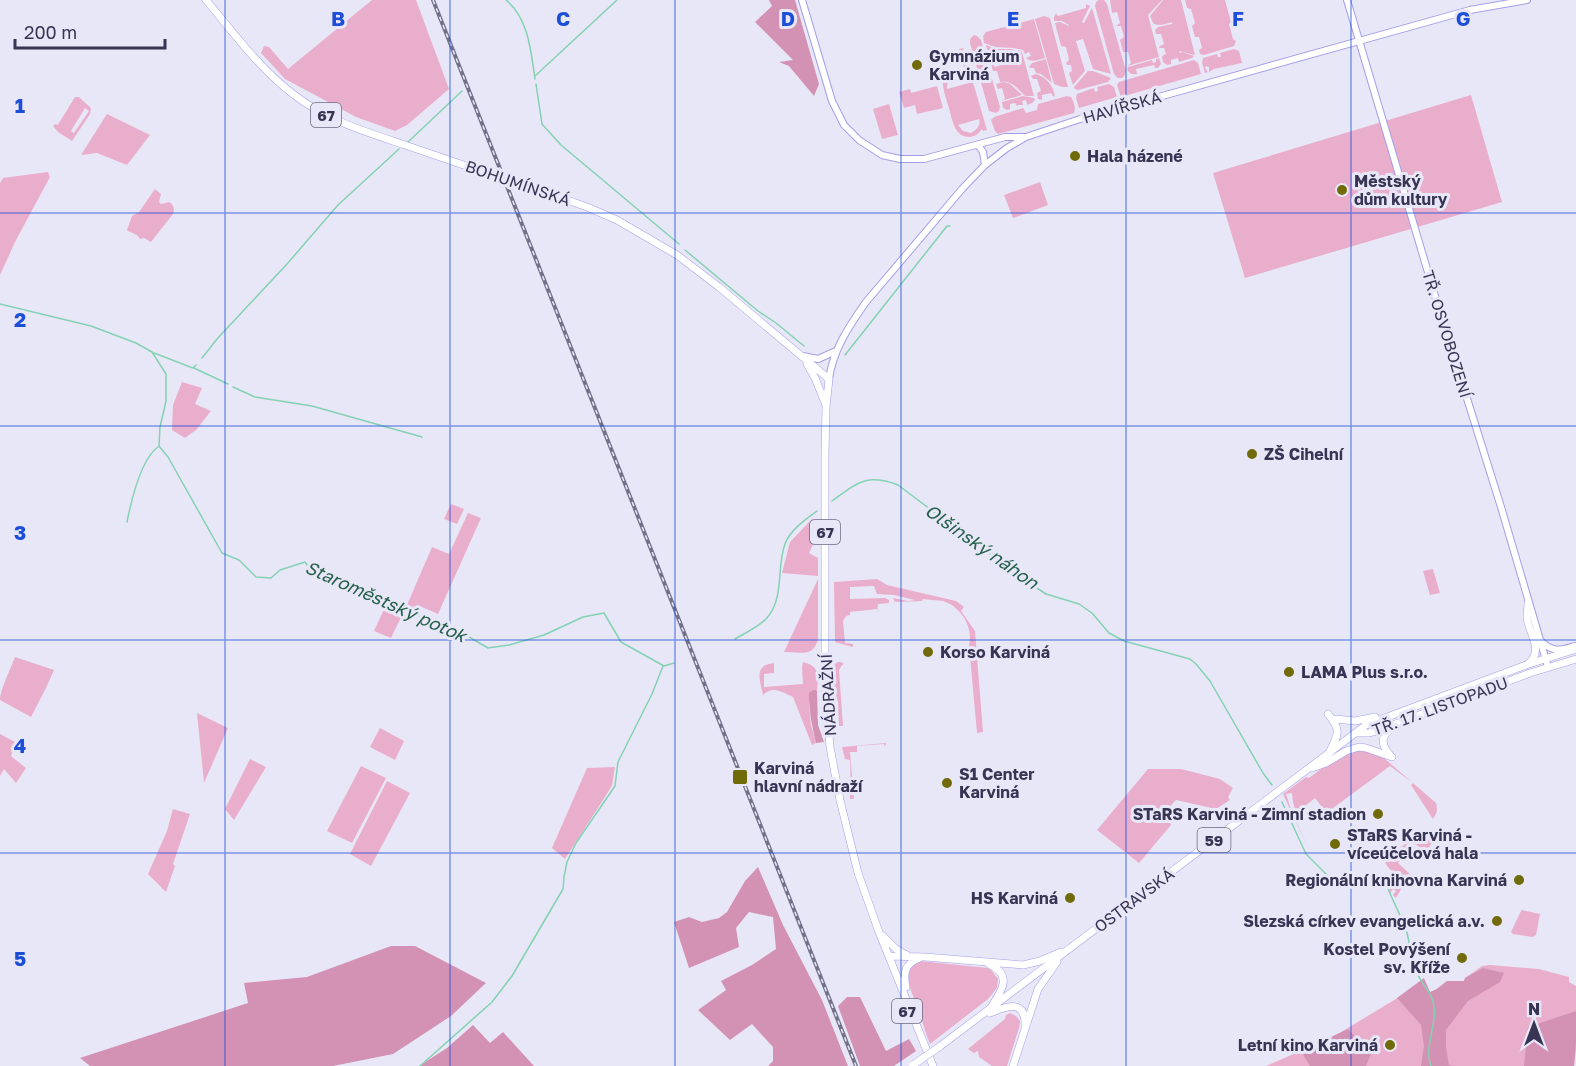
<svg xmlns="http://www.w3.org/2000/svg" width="1576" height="1066" viewBox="0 0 1576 1066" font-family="'Golos Text',sans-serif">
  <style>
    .green { fill: #eaaecd; fill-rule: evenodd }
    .forest { fill: #d392b4 }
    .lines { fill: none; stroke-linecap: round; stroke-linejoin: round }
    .stream { stroke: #84d2b3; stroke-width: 1.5 }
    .secondary-casing { stroke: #a49ee8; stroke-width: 8 }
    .primary-casing { stroke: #a49ee8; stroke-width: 8 }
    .secondary { stroke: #fff; stroke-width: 6 }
    .primary { stroke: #fff; stroke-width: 7 }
    .rail-casing { stroke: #72718a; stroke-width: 4 }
    .rail { stroke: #e8e7f7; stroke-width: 1.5; stroke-dasharray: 4.5; stroke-linecap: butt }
    .primary-bridge-casing { stroke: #a49ee8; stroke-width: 8; stroke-linecap: butt }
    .primary-bridge { stroke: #fff; stroke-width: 7 }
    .grid { fill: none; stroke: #1d4ed8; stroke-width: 1.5; stroke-opacity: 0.55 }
    .poi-dot { fill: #706b08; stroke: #e8e7f7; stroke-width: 2 }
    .labels { text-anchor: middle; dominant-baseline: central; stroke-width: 6; stroke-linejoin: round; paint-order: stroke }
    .shield { fill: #e8e7f7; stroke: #6c6a84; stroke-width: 1.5 }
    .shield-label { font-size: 15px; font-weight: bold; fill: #373553 }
    .poi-label { font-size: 16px; font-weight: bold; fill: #373553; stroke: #e8e7f7; text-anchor: start }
    .street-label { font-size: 16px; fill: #373553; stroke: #e8e7f7 }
    .water-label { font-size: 18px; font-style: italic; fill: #25614c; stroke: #e8e7f7 }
    .grid-label { font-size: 20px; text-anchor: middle; font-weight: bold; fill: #1d4ed8; stroke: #e8e7f7; stroke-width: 6; stroke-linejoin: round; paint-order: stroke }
  </style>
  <rect width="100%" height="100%" fill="#e8e7f7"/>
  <path class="green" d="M 372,0 L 416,0 L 449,89 L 407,125 L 395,131 L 356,117 L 285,79 L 261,53 L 264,46 L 269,47 L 288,69 Z
    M 1099,0 L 1104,0 L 1107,4 L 1126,71 L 1125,75 L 1122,78 L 1118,78 L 1114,74 L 1095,6 L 1096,2 Z
    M 1110,0 L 1162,0 L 1148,15 L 1159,57 L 1127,66 L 1131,63 L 1128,52 L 1123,52 L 1120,40 L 1124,37 L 1121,26 L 1116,26 L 1120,23 L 1117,12 L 1112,13 Z
    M 1163,0 L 1181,0 L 1195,55 L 1179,51 L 1180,53 L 1182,52 L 1194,56 L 1192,58 L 1179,62 L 1178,58 L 1171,60 L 1171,64 L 1167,65 L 1163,62 L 1162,56 L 1166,54 L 1164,48 L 1159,48 L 1160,46 L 1164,44 L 1161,34 L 1156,34 L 1155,30 L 1158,27 L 1172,24 L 1172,22 C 1166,24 1158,27 1153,23 L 1150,16 Z
    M 1185,0 L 1225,0 L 1231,22 L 1229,24 L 1233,39 L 1236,41 L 1234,46 L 1204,55 L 1200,54 L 1199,50 L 1202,48 L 1199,37 L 1195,37 L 1192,26 L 1195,23 L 1191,9 L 1187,8 Z
    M 1086,4 L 1090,6 L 1082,22 L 1084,23 L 1092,8 L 1111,74 L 1093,69 L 1083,39 L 1076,41 L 1085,71 L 1073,85 L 1069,73 L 1072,71 L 1071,65 L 1067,65 L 1066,63 L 1069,60 L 1066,47 L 1061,46 L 1055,23 L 1060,22 L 1069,26 L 1069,25 L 1062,21 L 1054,21 L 1054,17 L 1056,13 L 1058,16 L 1086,8 Z
    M 1044,16 L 1050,18 L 1068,87 L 1062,87 L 1054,84 L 1035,19 Z
    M 1034,19 L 1045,58 C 1038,60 1031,63 1026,58 L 1031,56 L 1029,52 L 1025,54 L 1023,50 L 1013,48 L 995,47 L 984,43 L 983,36 L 986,32 Z
    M 974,35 L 977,36 L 981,40 L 1000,107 L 999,111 L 996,113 L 989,111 L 970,43 L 970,39 Z
    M 986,45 L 997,49 L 1012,49 L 1015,51 L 1019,50 L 1022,52 L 1034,96 L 1025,96 C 1018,89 1011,79 1000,82 L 997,71 L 993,71 L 991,64 L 993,63 L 994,67 L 1009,63 L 1006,51 L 991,55 L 992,59 L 990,60 Z
    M 963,48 L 987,130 L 983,131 L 982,129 C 979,133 976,136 970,137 C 953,138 952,116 948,105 C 946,99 944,92 943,86 C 941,72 955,68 965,71 L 959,49 ZM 955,73 C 962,72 967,75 969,83 L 947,89 L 948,79 ZM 979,119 C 981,125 977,130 971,133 L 963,131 L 958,125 Z
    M 1234,49 L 1239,51 L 1242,63 L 1214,69 L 1209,72 L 1209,67 L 1206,66 L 1205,68 L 1208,72 L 1205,73 L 1202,63 L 1203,58 L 1217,54 L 1218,57 L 1221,57 L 1220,53 Z
    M 1159,58 L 1161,64 L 1158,68 L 1155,68 L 1154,65 L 1136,69 L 1137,74 C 1132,75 1126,72 1128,67 L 1152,60 L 1153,63 L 1156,62 L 1156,59 Z
    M 1046,59 L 1052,83 L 1041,74 L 1036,73 L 1034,68 L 1031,68 L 1029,67 L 1032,63 Z
    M 1194,60 L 1198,63 L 1201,74 L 1121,97 L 1117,85 L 1119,82 Z
    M 1088,71 L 1093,71 L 1111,78 L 1108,82 L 1078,90 L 1075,89 L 1074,87 Z
    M 1036,74 C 1047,77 1054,87 1055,97 L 1053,96 L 1051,93 L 1042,95 L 1042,100 L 1038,99 L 1037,93 L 1041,91 L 1037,79 L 1033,79 L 1031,76 Z
    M 1003,82 L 1009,83 L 1022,95 L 1001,101 L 1005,99 L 1002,88 L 998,89 L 996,84 Z
    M 1109,84 L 1114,87 L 1117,97 L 1079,108 L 1076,98 L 1077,94 L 1094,88 L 1095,92 L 1098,91 L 1097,87 Z
    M 937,86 L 943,108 L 917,114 L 915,105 L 904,108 L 899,92 L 910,89 L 911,93 Z
    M 1471,95 L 1502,202 L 1245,278 L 1213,173 Z
    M 1023,96 L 1034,98 L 1035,100 L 1032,103 L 1027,105 L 1026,100 L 1022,101 L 1023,105 L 1018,105 L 1018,107 L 1015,103 L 1010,104 L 1010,109 L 1007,110 L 1003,108 L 1002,102 Z
    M 1067,96 L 1071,97 C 1074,101 1076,108 1074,113 L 998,134 L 995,131 L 991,120 L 994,117 L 1023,108 L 1026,113 L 1037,110 L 1038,104 Z
    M 75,97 L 79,97 L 91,108 L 90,114 L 72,141 L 58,132 L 53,126 L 55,124 L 58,125 L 59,123 ZM 85,108 L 89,111 L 74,133 L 71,131 Z
    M 889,104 L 898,135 L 882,139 L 873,109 Z
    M 107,114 L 150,135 L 127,165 L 97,153 L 81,155 Z
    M 48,172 L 50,177 L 16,240 L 0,275 L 0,183 L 3,178 Z
    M 1040,182 L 1048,205 L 1013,218 L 1004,195 Z
    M 155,189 L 161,194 L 159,202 L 161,204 L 169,202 C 174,205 175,208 173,214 L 151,242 L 144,238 L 140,239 L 137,235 L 128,231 L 127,230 L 132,216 L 139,212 Z
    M 182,382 L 202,388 L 195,404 L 211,411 L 196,430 L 185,438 L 172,430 L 173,405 Z
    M 451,504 L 464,509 L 457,524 L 444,519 Z
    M 468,513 L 481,518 L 438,614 L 422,607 L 420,611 L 407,605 L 432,547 L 449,554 Z
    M 813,518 L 815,540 L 809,553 L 818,558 L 818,576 L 782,573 L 790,542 Z
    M 1433,569 L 1440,593 L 1430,595 L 1423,571 Z
    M 818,579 L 818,639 C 813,659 799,651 784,652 Z
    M 877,579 L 887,585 L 956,601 L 964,607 L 961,611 L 975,631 L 983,732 L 977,733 L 969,645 C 974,627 960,606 943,601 C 937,600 929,600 923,599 L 922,601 L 895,602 L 893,598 L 908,601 L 915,600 L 894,595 L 877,594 L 874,586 L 850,587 L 850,599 L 885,598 L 889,600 L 889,603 L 878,604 L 877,613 L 877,609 L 850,612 L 850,615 L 846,616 L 843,621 L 845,643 L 853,644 L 853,647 L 835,642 L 834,582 Z
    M 387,603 L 404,611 L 391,638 L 374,631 Z
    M 15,657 L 54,670 L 46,688 L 31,717 L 0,700 C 0,690 11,668 15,657 Z
    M 803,662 C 821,666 818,677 817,691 L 816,690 L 809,704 L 811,725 L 816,743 L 812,745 L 793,697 C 782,692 773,685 763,695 C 760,680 753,665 774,663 L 774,673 L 764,674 L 764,687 L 803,684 L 802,667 Z
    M 838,662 L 841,662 L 844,664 L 842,665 L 839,670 L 843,726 L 839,726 L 838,701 L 834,700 L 835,664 Z
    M 197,713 L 228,728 L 204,783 Z
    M 380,728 L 404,741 L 395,760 L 370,747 Z
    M 0,734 L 17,743 L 11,756 L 26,768 L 16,783 L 4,769 L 0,776 Z
    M 886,743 L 885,747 L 884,744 L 857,746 L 857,752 L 850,752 L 854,799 L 850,799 C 850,786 851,773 850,760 L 845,759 L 842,747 Z
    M 1358,748 L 1384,758 L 1436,803 C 1438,810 1437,813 1433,819 L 1411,785 L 1413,783 L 1390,766 L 1329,811 L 1327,807 L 1318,814 L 1316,811 L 1322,807 L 1315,798 L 1296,813 L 1293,802 L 1292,793 L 1286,794 L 1292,812 L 1311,854 L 1283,794 L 1306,777 L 1309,778 L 1333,760 Z
    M 250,759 L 266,767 L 234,820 L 225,809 Z
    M 361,766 L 386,778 L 352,843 L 327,831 Z
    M 615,767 L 612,786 L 565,859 L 552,848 L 587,768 Z
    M 1148,769 L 1181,769 L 1220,779 L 1233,788 L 1228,797 L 1230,800 L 1216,809 L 1176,800 C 1167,808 1168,815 1171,825 L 1139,863 L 1097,830 Z
    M 387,781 L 410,793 L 371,866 L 350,854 Z
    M 173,809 L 190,814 L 173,864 L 175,866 L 166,892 L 148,874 L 167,831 Z
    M 1417,830 C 1424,830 1430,834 1433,841 L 1426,852 L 1414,843 L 1407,850 L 1398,863 L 1411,875 L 1409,878 C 1398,878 1376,863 1388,852 L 1392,854 L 1417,835 L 1415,832 Z
    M 1379,876 L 1394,878 L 1404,884 L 1396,898 L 1393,895 L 1396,891 L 1393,889 L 1390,893 L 1388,882 Z
    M 1522,910 L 1540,914 L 1536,935 L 1533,937 L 1513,934 L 1511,932 L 1521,911 Z
    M 920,961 L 988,968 L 992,971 L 998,979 L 997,988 L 988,999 L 930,1044 C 925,1033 923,1022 919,1011 C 914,996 897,969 920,961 Z
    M 1490,965 L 1539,969 L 1569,977 L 1569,982 L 1576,986 L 1576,1049 L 1574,1066 L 1266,1066 L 1333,1037 L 1404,994 L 1407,998 L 1434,991 L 1447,981 L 1464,981 L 1465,978 L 1482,966 Z
    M 1010,1013 L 1016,1016 L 1020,1021 L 1019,1028 L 1007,1066 L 992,1066 L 979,1057 L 978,1051 L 974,1053 L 968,1049 L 1005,1019 L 1006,1015 Z"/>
  <path class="forest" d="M 769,0 L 795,0 L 819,84 L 814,96 L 789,66 L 779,62 L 793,60 L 755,22 L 772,6 Z
    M 813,690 L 816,690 L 817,691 L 818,725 L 824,742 L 816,743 C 812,726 809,711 809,693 Z
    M 758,867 L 783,925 L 822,1000 L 848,1066 L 768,1066 L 773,1061 L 773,1047 L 752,1024 L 730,1040 L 698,1010 L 726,990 L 721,981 L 752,965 L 776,949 L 773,917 L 749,912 L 736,928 L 739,947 L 689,968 L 674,922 L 689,917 L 702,922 L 719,918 L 727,912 L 745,881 Z
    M 391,946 L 415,946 L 486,983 L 451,1016 L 393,1054 L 333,1066 L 90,1066 L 80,1058 L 248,1003 L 244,983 L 307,977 Z
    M 1483,968 L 1504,973 L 1500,982 L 1468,1001 L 1446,1030 L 1446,1047 L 1449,1065 L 1453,1066 L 1421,1066 L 1424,1046 L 1421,1025 L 1397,998 L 1424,978 L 1430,992 L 1437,989 L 1447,981 L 1464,981 L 1465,978 Z
    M 847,997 L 860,997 L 886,1051 L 909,1039 L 916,1051 L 894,1066 L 860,1066 L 838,1006 Z
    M 1576,1011 L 1576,1042 L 1574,1066 L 1524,1066 L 1528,1027 Z
    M 473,1025 L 490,1043 L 503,1032 L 534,1066 L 419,1066 L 447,1048 Z
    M 1348,1029 L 1371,1054 L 1366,1066 L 1310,1066 L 1301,1051 Z"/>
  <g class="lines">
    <path class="stream" d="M 506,0 C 529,19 531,52 535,79
      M 535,76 L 617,0
      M 536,84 L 542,124 L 561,145 L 679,244
      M 408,142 L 462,91
      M 685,250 L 758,311 L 776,323 L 804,346
      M 0,304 L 91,326 L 136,343 L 152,352 L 166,374 L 166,401 L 160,427 L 159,446 L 168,457 L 222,553 L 239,560 L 256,577 L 271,578 L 280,570 L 305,562 L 308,566 L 327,578 L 464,634 L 488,648 L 509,645 L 544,635 L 583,617 L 604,613 L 621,642 L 664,666 L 674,663
      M 154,353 L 193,368 L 196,365
      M 845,355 L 947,226 L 950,226
      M 202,358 L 217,339 L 287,264 L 338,205 L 399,149
      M 194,368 L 228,384
      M 233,387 L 255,397 L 312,406 L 422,437
      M 832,501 C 857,483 866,473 898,485 L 1026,581 L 1046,594 L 1079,604 L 1092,613 L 1109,633 L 1124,641 L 1190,659 L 1196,664 L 1210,681 L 1263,773 L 1272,785
      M 127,522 C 131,502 141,459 158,447
      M 735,639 C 745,633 757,628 766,619 C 785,599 776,568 785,544 C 790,530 806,519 817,511
      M 1282,802 L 1306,854 L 1333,881 L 1343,887 L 1357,887 L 1378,882 L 1384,882 L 1387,886 C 1393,902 1402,917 1407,933 C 1410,945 1411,958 1415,969 C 1419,981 1431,991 1433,1002 C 1439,1023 1423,1046 1431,1066
      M 420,1066 L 492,1002 L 512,976 L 563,889 L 564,877 L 567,862 L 576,843 L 615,786 L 618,762 L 652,694 L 663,666"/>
    <g class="secondary-casing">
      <path id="secondary" d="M 802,0 L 832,101 L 844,125 L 859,140 L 882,155 L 900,159 L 924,159 L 1005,137 L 1025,137
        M 1347,0 L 1438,306 L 1501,507 L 1548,667
        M 978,145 L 983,152 L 985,165
        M 803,356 L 818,359 L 836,351
        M 829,379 C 833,350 849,326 866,302 L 962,189 L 985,165 L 1007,148 L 1026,137 L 1080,119 L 1470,10 L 1527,0
        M 1541,641 C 1553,653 1560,650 1575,646"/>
    </g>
    <g class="primary-casing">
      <path id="primary" d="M 206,0 C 233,32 259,68 293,94 C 326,120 366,132 405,145 C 432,154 458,163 484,172
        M 525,185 L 587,207 L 617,220 L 677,255 L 719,287 L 829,379 L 826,407 L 825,453 L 825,657 L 826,702 L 830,747 L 840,800 L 858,873 L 879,932 L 933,1066
        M 807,364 L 815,378 L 826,405
        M 1528,603 C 1528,608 1527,613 1527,618 C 1529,634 1544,649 1529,663
        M 1328,714 C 1341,730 1339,733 1330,751
        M 1336,719 L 1355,721 L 1375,717
        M 1357,733 L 1368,733 L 1377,731 L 1530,673 L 1576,659
        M 1390,755 C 1381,745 1380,736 1392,728
        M 1312,768 L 1326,763 L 1346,751 L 1359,747 L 1366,748 L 1392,757
        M 883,936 L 896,949 L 907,955
        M 889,956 L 925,957 L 1023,965 L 1040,961 L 1061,952
        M 989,964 C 1012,975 1003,989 992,1006
        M 906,987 C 903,973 905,963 920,958
        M 990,1013 C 1004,1007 1025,998 1025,1024
        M 939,1047 L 1366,725 L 1526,665 L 1576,649
        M 1013,1066 L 1038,989 L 1057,962"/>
    </g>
    <use href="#secondary" class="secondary"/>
    <use href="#primary" class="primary"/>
    <g class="rail-casing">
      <path id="rail" d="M 433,0 L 856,1066"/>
    </g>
    <use href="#rail" class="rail"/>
    <g class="primary-bridge-casing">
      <path id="primary-bridge" d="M 484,172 L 525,185
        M 913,1065 L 939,1047"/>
    </g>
    <use href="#primary-bridge" class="primary-bridge"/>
  </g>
  <path class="grid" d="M 225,0 L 225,1066M 450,0 L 450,1066M 675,0 L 675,1066M 901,0 L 901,1066M 1126,0 L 1126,1066M 1351,0 L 1351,1066M 0,213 L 1576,213M 0,426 L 1576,426M 0,640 L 1576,640M 0,853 L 1576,853"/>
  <g class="poi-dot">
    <circle cx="917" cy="65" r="6"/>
    <circle cx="1075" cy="156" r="6"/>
    <circle cx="1342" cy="190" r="6"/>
    <circle cx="1252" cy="454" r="6"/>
    <circle cx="928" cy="652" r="6"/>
    <circle cx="1289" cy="672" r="6"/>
    <rect x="732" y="769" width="16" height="16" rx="3"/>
    <circle cx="947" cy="783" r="6"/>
    <circle cx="1378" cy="814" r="6"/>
    <circle cx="1335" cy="844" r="6"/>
    <circle cx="1519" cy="880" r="6"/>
    <circle cx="1070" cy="898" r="6"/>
    <circle cx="1497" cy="921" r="6"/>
    <circle cx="1462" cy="958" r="6"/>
    <circle cx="1390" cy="1045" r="6"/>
  </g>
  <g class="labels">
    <g class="shield">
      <rect x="311" y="103" width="30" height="24" rx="4.5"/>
      <rect x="810" y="520" width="30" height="24" rx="4.5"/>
      <rect x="1197.5" y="828" width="33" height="24" rx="4.5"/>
      <rect x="892" y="999" width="30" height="24" rx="4.5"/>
    </g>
    <g class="shield-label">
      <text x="326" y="115">67</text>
      <text x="825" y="532">67</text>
      <text x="1214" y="840">59</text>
      <text x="907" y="1011">67</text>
    </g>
    <g class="poi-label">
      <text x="929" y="56">Gymnázium<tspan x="929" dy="18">Karviná</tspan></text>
      <text x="1087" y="156">Hala házené</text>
      <text x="1354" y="181">Městský<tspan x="1354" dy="18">dům kultury</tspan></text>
      <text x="1264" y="454">ZŠ Cihelní</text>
      <text x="940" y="652">Korso Karviná</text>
      <text x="1301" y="672">LAMA Plus s.r.o.</text>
      <text x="754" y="768">Karviná<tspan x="754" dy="18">hlavní nádraží</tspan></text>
      <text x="959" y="774">S1 Center<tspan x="959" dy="18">Karviná</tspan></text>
      <text x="1366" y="814" text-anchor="end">STaRS Karviná - Zimní stadion</text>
      <text x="1347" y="835">STaRS Karviná -<tspan x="1347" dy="18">víceúčelová hala</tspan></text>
      <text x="1507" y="880" text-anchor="end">Regionální knihovna Karviná</text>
      <text x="1058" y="898" text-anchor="end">HS Karviná</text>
      <text x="1485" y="921" text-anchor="end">Slezská církev evangelická a.v.</text>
      <text x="1450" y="949" text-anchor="end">Kostel Povýšení<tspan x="1450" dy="18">sv. Kříže</tspan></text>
      <text x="1378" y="1045" text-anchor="end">Letní kino Karviná</text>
    </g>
    <g class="street-label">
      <text transform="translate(1122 107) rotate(-16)">HAVÍŘSKÁ</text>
      <text transform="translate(518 183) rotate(19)">BOHUMÍNSKÁ</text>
      <text transform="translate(1447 334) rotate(73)">TŘ. OSVOBOZENÍ</text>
      <text transform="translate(828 695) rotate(-93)">NÁDRAŽNÍ</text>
      <text transform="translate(1440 706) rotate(-20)">TŘ. 17. LISTOPADU</text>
      <text transform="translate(1134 900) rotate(-37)">OSTRAVSKÁ</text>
    </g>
    <g class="water-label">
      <text transform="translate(982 546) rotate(35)">Olšinský náhon</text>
      <text transform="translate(386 601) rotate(24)">Staroměstský potok</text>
    </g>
  </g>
  <g class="grid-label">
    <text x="338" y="26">B</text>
    <text x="563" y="26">C</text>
    <text x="788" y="26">D</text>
    <text x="1013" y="26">E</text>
    <text x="1238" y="26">F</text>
    <text x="1463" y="26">G</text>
    <text x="20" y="113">1</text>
    <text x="20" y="327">2</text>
    <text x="20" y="540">3</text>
    <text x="20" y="753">4</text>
    <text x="20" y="966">5</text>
  </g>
  <g transform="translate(1534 1024)" stroke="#e8e7f7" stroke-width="4.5" paint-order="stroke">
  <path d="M0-4.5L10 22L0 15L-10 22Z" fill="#373553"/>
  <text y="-9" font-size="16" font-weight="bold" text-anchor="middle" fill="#373553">N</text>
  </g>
  <path d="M15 39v9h150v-9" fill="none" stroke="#373553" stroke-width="3"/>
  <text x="24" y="39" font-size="18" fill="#373553" stroke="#e8e7f7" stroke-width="4.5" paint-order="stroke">200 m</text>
</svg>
